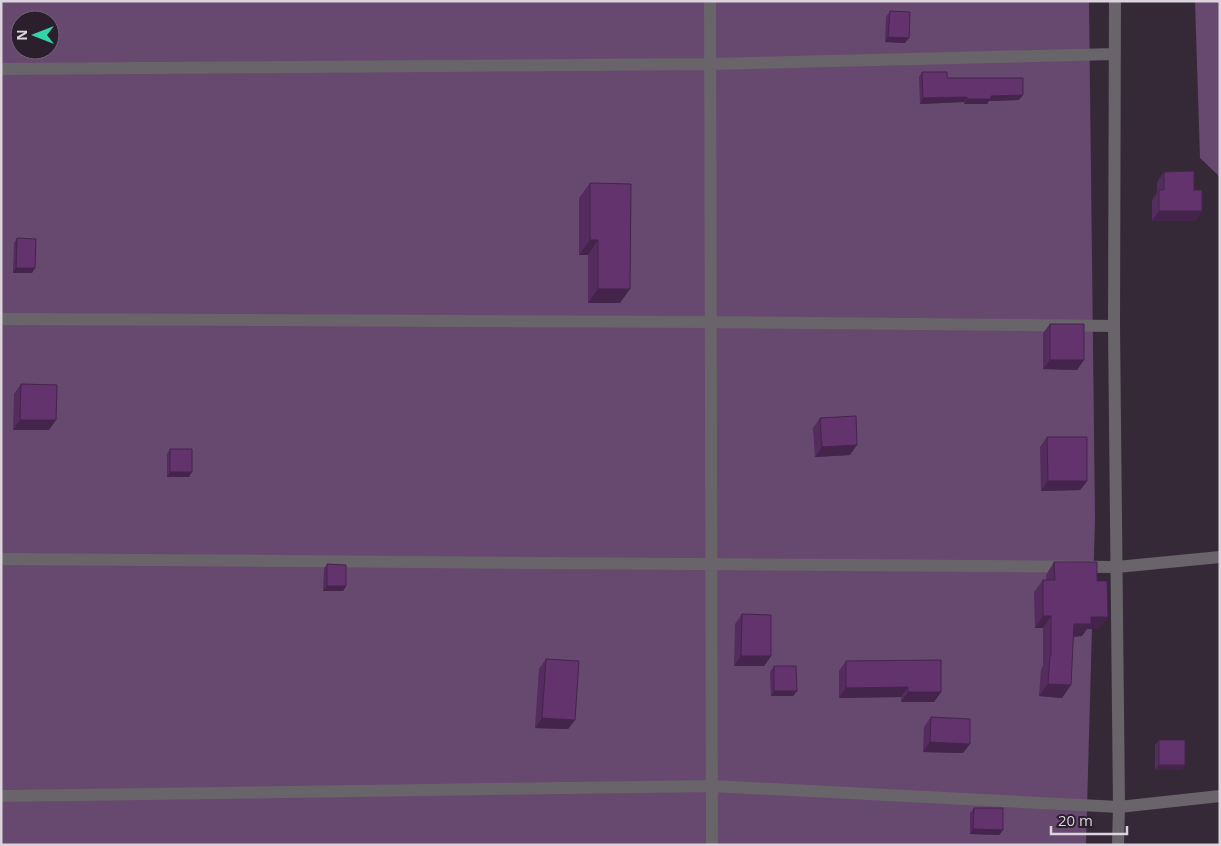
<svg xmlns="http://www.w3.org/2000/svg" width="1221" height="846" viewBox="0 0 1221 846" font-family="'Open Sans',sans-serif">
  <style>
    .green { fill: #67486f; fill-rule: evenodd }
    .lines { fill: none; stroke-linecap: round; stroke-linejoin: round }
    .minor { stroke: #69636a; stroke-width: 12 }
    .wall { fill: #542c5e }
    .shaded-wall { fill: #45244c }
    .building { fill: #62336d; stroke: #45244c }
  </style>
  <rect width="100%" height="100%" fill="#352938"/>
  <path class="green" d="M 1,1 L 1089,1 L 1095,518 L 1086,845 L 1,845 ZM 20,20 L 50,20 L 50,50 L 20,50 Z
    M 1195,1 L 1220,1 L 1220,177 L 1200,158 Z"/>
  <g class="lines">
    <path class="minor" d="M 710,1 L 712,845
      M 1115,1 L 1114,326 L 1119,807 L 1118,845
      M 1,69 L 710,64 L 1114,54
      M 1,319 L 711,322 L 1114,326
      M 1,559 L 1117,567 L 1220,557
      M 1,796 L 712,786 L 1119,807 L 1220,796"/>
  </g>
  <path class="wall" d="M 890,11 L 905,43 L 885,42 L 886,17 Z
    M 922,72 L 947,78 L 1019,100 L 989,101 L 987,104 L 964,104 L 964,102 L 920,104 L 919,77 Z
    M 1164,172 L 1194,190 L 1202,211 L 1195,221 L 1152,221 L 1152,200 L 1157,192 L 1157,182 Z
    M 590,183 L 620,303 L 588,303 L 588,255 L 579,255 L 579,198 Z
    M 17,238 L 32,273 L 13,273 L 14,243 Z
    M 1050,324 L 1077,370 L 1043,369 L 1043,333 Z
    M 21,384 L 49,430 L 13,430 L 14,394 Z
    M 820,418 L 850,455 L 815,457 L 813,428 Z
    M 1047,437 L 1087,481 L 1080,490 L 1041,491 L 1040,447 Z
    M 170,449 L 189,477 L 167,477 L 167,454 Z
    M 1054,562 L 1097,581 L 1099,629 L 1087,629 L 1082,636 L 1074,637 L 1062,698 L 1039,696 L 1041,669 L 1043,666 L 1043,628 L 1035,628 L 1034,592 L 1043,580 L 1046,580 L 1046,575 Z
    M 327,564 L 346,586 L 343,591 L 323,591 L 324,569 Z
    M 742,614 L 771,656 L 764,666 L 734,666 L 735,624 Z
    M 546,659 L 575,720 L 568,729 L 535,728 L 539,669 Z
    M 846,661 L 941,692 L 934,702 L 901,702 L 901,697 L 839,698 L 839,671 Z
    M 774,666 L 797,691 L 793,696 L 771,696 L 770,672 Z
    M 931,717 L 963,753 L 923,752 L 924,727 Z
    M 1159,740 L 1182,770 L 1155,770 L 1155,745 Z
    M 974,808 L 1003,830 L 999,835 L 970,834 L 970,813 Z"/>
  <path class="shaded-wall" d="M 888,37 L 909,38 L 905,43 L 885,42 Z
    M 1023,95 L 1019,100 L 989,101 L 987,104 L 964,104 L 967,99 L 991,96 Z
    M 967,97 L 964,102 L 920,104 L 923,98 Z
    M 1159,211 L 1202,211 L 1195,221 L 1152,221 Z
    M 590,240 L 598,240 L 588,255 L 579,255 Z
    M 16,268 L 35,268 L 32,273 L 13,273 Z
    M 598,289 L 630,289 L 620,303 L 588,303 Z
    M 1050,360 L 1084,360 L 1077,370 L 1043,369 Z
    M 20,420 L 56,420 L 49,430 L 13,430 Z
    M 857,445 L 850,455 L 815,457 L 822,447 Z
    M 170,472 L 192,472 L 189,477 L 167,477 Z
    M 1048,481 L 1087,481 L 1080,490 L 1041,491 Z
    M 327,586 L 346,586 L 343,591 L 323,591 Z
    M 1043,616 L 1051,616 L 1043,628 L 1035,628 Z
    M 1091,617 L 1108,617 L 1099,629 L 1087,629 L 1082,636 L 1066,637 L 1074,624 Z
    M 741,656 L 771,656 L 764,666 L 734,666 Z
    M 1048,684 L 1071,685 L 1062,698 L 1039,696 Z
    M 908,687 L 901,697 L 839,698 L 846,688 Z
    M 774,691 L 797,691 L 793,696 L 771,696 Z
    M 908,692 L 941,692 L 934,702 L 901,702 Z
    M 542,718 L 575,720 L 568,729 L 535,728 Z
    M 930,742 L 970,744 L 963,753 L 923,752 Z
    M 1159,765 L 1185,765 L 1182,770 L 1155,770 Z
    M 973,829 L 1003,830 L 999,835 L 970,834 Z"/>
  <path class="building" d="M 890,11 L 910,12 L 909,38 L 888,37 Z
    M 922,72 L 947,72 L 947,78 L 1023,78 L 1023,95 L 991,96 L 991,99 L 967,99 L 967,97 L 923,98 Z
    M 1194,171 L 1194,190 L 1202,190 L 1202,211 L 1159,211 L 1159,190 L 1164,190 L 1164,172 Z
    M 590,183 L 631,184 L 630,289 L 598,289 L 598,240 L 590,240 Z
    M 17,238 L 36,239 L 35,268 L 16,268 Z
    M 1050,324 L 1084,324 L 1084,360 L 1050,360 Z
    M 21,384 L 57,385 L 56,420 L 20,420 Z
    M 856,416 L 857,445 L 822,447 L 820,418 Z
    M 1047,437 L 1087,437 L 1087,481 L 1048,481 Z
    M 170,449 L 192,449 L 192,472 L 170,472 Z
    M 1054,562 L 1097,562 L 1097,581 L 1107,581 L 1108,617 L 1091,617 L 1091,624 L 1074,624 L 1071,685 L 1048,684 L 1050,656 L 1051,656 L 1051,616 L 1043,616 L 1043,580 L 1055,580 Z
    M 327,564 L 346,565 L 346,586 L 327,586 Z
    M 742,614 L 771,615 L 771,656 L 741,656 Z
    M 546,659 L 579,661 L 575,720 L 542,718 Z
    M 941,660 L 941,692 L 908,692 L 908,687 L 846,688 L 846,661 Z
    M 774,666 L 796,666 L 797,691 L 774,691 Z
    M 931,717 L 970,719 L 970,744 L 930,742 Z
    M 1159,740 L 1185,740 L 1185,765 L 1159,765 Z
    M 974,808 L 1003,808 L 1003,830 L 973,829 Z"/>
  <rect width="1221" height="846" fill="none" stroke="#dcd4dd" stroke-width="5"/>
  <g transform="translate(35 35) rotate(270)"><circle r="24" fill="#2b1f2e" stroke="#726774"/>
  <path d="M0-4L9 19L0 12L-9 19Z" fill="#33d4a8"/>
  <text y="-8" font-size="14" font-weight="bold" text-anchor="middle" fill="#dcd4dd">N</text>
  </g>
  <path d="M1051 826v8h76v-8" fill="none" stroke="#dcd4dd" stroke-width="2.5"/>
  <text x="1058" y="826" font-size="15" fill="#dcd4dd" stroke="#2b1f2e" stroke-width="4" paint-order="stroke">20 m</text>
</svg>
